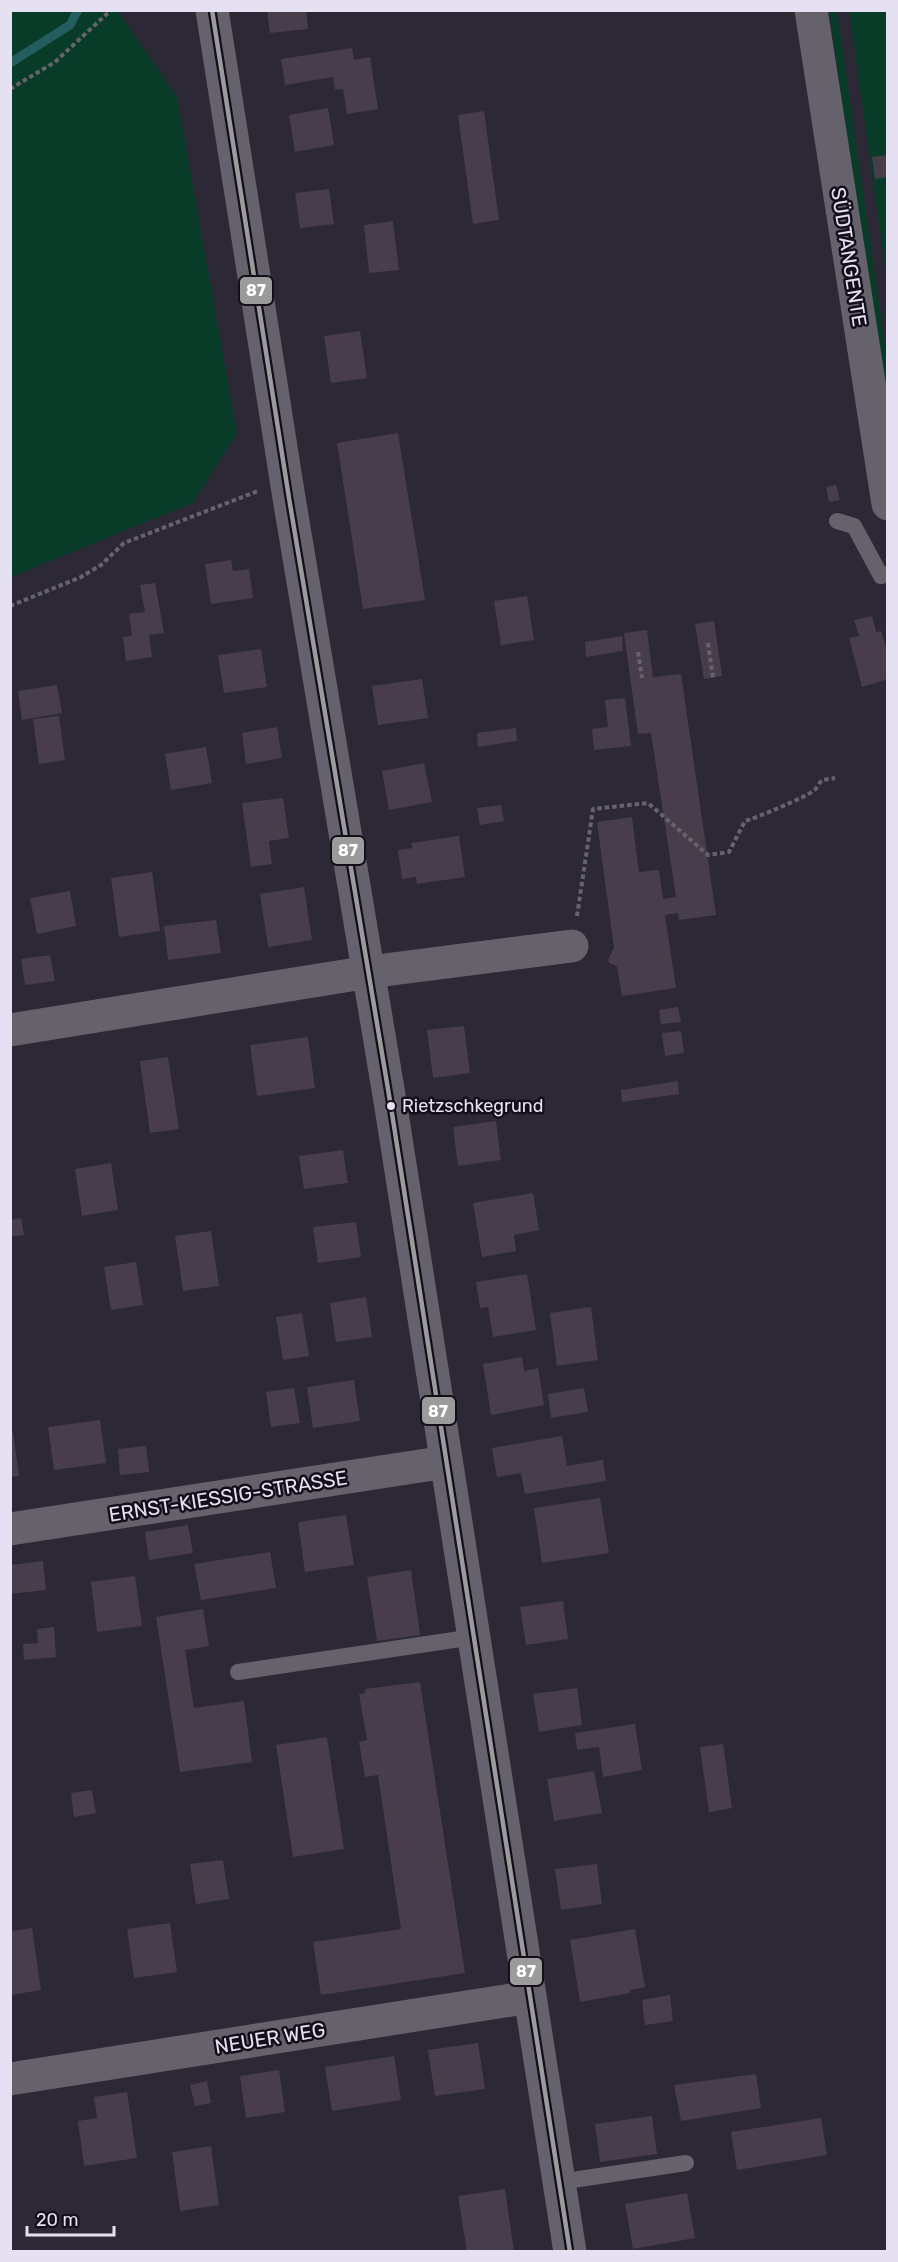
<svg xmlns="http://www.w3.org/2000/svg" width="898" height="2262" viewBox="0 0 898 2262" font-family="Rubik,sans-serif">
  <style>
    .green { fill: #093b29 }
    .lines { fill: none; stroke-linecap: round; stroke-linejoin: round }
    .stream { stroke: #235d5f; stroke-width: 9 }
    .building { fill: #483d4a }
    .path { stroke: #66636d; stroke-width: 4; stroke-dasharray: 4.5 3; stroke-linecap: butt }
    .service { stroke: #66626c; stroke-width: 16 }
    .minor { stroke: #66626c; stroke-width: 33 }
    .tertiary { stroke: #66626c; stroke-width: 33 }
    .bus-1-casing { stroke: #130e1a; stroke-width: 9 }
    .bus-1 { stroke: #9b9b9b; stroke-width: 4.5 }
    .bus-dot { fill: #e6e1f2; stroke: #130e1a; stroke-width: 2 }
    .labels { text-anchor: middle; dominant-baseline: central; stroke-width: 5; stroke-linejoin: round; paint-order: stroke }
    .bus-label { font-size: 18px; fill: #e6e1f2; stroke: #130e1a; text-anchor: start }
    .street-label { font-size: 20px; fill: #e6e1f2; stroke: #130e1a }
    .line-badge { stroke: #130e1a; stroke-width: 2 }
    .badge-label { font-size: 16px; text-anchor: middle; font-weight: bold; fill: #fff }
  </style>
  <rect width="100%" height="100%" fill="#2d2836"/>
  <path class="green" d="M 11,10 L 118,11 L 177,97 L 237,433 L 193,503 L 11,577 Z
    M 829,11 L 837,11 L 887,359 L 887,394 L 883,383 Z
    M 849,11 L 887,11 L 887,281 Z"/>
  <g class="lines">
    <path class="stream" d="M 10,63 L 70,25 L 78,10"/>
  </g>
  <path class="building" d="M 267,10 L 306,10 L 308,29 L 270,33 Z
    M 352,48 L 354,60 L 370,57 L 378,109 L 347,114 L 343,89 L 335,90 L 333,77 L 285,85 L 281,59 Z
    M 328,108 L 334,145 L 295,152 L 289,115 Z
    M 484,111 L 499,220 L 473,224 L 458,115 Z
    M 888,155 L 888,177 L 875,179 L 872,157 Z
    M 329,189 L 334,224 L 300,228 L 295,193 Z
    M 393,221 L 399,270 L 369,273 L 364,225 Z
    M 360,331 L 367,378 L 331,383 L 324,336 Z
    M 398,433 L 425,600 L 363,609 L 337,443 Z
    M 836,485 L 840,500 L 829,502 L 826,487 Z
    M 231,560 L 233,571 L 249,569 L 253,598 L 211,604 L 205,564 Z
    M 155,583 L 164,633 L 149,635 L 152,657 L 126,661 L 123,637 L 132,636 L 129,614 L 145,612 L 140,585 Z
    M 527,596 L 534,640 L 501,645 L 494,601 Z
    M 872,616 L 876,632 L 881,631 L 888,654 L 888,679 L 862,687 L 849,638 L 859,636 L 854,620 Z
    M 714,621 L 722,676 L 704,679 L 695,624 Z
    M 647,630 L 653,677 L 681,674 L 716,915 L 679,920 L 678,913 L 665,915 L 676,988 L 622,996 L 617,966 L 609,963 L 608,959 L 614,948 L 597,822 L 632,817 L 639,872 L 659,870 L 663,899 L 676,897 L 651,733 L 638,734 L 624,633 Z
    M 622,636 L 623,651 L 586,657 L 585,642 Z
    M 261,649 L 267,687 L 224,693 L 218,655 Z
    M 422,679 L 428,718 L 378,725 L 372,686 Z
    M 57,685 L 62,713 L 22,720 L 18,691 Z
    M 625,698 L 631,746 L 594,750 L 592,729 L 608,727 L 605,700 Z
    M 59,716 L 65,760 L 39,764 L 33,719 Z
    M 277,727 L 282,758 L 246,764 L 242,733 Z
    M 516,728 L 517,741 L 478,747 L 477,733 Z
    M 206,747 L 212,783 L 171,790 L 165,754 Z
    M 424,763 L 432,802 L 389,810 L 382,771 Z
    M 283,798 L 289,838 L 269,841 L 272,864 L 251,867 L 242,803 Z
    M 501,805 L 504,821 L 480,825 L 477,808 Z
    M 459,836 L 465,877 L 417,884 L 416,877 L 402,879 L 398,850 L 413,848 L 411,843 Z
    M 152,872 L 160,931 L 119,937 L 111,878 Z
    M 304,887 L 312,940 L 268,947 L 260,894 Z
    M 70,891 L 76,926 L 37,934 L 30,898 Z
    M 216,920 L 221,953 L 168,960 L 164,926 Z
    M 50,955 L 55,981 L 25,985 L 21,959 Z
    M 678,1007 L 681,1022 L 661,1024 L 659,1010 Z
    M 464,1026 L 470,1073 L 433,1078 L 427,1030 Z
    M 681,1031 L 684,1053 L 665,1056 L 662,1033 Z
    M 308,1037 L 315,1088 L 257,1096 L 250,1045 Z
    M 168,1057 L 179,1129 L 150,1133 L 140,1061 Z
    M 678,1081 L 679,1094 L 622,1102 L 621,1090 Z
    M 496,1121 L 501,1160 L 458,1166 L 453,1127 Z
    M 343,1150 L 348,1183 L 304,1189 L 299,1156 Z
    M 111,1163 L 118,1210 L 82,1216 L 75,1169 Z
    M 533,1193 L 539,1230 L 514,1235 L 516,1251 L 482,1257 L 473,1203 Z
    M 21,1218 L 24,1235 L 10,1237 L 10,1220 Z
    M 356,1222 L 361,1257 L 318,1263 L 313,1227 Z
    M 211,1231 L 219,1286 L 183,1291 L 175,1236 Z
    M 136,1262 L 143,1305 L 111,1310 L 104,1267 Z
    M 527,1274 L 536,1330 L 493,1337 L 488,1307 L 480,1308 L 476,1282 Z
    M 366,1297 L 372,1337 L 336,1342 L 330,1303 Z
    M 591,1307 L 598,1360 L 557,1366 L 550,1313 Z
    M 302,1313 L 309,1356 L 283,1360 L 276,1317 Z
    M 522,1357 L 524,1371 L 538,1368 L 544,1405 L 491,1415 L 483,1364 Z
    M 354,1380 L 360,1421 L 313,1428 L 307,1387 Z
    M 294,1388 L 300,1423 L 271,1427 L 266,1392 Z
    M 584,1388 L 588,1412 L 551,1418 L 548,1394 Z
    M 100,1420 L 106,1463 L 54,1470 L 48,1427 Z
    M 10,1432 L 13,1432 L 19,1476 L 10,1477 Z
    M 562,1436 L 567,1466 L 603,1460 L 606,1481 L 525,1494 L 521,1473 L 497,1477 L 492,1448 Z
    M 146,1446 L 149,1472 L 120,1475 L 118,1449 Z
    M 600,1498 L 609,1553 L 542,1563 L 534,1508 Z
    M 346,1515 L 354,1565 L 305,1572 L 298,1522 Z
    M 188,1525 L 193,1553 L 149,1560 L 145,1532 Z
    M 270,1552 L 276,1588 L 201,1600 L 194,1564 Z
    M 43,1561 L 46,1590 L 10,1594 L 10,1565 Z
    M 411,1570 L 420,1635 L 377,1641 L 367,1577 Z
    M 135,1576 L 142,1626 L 97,1632 L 91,1582 Z
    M 563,1601 L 568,1639 L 526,1645 L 520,1607 Z
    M 203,1609 L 209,1646 L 185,1650 L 194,1708 L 244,1701 L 252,1762 L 180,1772 L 156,1617 Z
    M 54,1627 L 56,1657 L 24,1660 L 23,1644 L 38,1643 L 37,1629 Z
    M 420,1682 L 465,1973 L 321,1995 L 313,1942 L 401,1929 L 378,1775 L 365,1777 L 359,1742 L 367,1740 L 359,1694 L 365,1693 L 365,1689 Z
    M 577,1688 L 582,1725 L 539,1732 L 533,1694 Z
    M 635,1724 L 642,1770 L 603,1777 L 599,1747 L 577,1750 L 575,1733 Z
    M 327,1737 L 344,1849 L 293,1857 L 276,1745 Z
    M 723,1744 L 732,1808 L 709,1812 L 700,1747 Z
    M 594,1771 L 602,1813 L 554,1821 L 547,1779 Z
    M 92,1790 L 96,1813 L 74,1817 L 71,1793 Z
    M 223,1860 L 229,1899 L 196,1904 L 190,1864 Z
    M 597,1864 L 602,1904 L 561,1910 L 555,1869 Z
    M 170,1923 L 177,1972 L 134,1978 L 127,1929 Z
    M 32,1928 L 41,1990 L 10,1995 L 10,1931 Z
    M 635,1929 L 645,1987 L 630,1990 L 630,1993 L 580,2002 L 570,1940 Z
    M 670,1995 L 673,2021 L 645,2025 L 642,2000 Z
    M 478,2043 L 485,2089 L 435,2096 L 428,2050 Z
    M 394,2056 L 401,2100 L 332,2111 L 325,2067 Z
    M 279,2070 L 285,2112 L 246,2118 L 240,2076 Z
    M 756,2074 L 761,2108 L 681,2121 L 674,2085 Z
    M 207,2081 L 211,2103 L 195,2106 L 190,2085 Z
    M 127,2092 L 137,2158 L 84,2166 L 78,2121 L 97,2118 L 94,2097 Z
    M 652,2116 L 657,2154 L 600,2162 L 595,2124 Z
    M 821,2118 L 827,2155 L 737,2170 L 731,2132 Z
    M 211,2146 L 219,2205 L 180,2211 L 172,2152 Z
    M 505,2189 L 514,2252 L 467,2252 L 458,2196 Z
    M 687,2193 L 695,2238 L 633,2249 L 625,2204 Z"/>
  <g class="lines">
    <path class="path" d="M 10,89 L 55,62 L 111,10
      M 10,606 L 81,577 L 101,565 L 124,543 L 258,491
      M 708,643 L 713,678
      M 638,652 L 642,678
      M 577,916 L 593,809 L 648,803 L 708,855 L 729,852 L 745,821 C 754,819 808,796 813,791 C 817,789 819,783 822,780 L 835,778"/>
    <path class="service" d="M 837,521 L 854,526 L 881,576 L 888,574
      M 238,1672 L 474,1637
      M 559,2182 L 686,2163"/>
    <path class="minor" d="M 212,10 L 289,498 L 391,1107 L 570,2252
      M 10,1030 L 369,972 L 572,946
      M 10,1529 L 446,1462
      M 10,2079 L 530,1997"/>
    <path class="tertiary" d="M 811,10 L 888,504"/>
    <g class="bus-1-casing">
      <path id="bus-1" d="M 212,10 L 289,498 L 391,1107 L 570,2252"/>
    </g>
    <use href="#bus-1" class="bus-1"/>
  </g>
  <circle class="bus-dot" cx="391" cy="1106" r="5"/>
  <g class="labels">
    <g class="bus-label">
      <text x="402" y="1106">Rietzschkegrund</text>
    </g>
    <g class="street-label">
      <text transform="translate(849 257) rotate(81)">SÜDTANGENTE</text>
      <text transform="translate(228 1496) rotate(-9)">ERNST-KIESSIG-STRASSE</text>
      <text transform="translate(270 2038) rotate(-9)">NEUER WEG</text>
    </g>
  </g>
  <g class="line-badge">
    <rect x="239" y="276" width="34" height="29" rx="6" fill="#9b9b9b"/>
    <rect x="331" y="836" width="34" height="29" rx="6" fill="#9b9b9b"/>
    <rect x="421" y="1396" width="35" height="29" rx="6" fill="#9b9b9b"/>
    <rect x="509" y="1957" width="34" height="29" rx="6" fill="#9b9b9b"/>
  </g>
  <g class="badge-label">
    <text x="256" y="296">87</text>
    <text x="348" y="856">87</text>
    <text x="438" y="1417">87</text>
    <text x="526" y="1977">87</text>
  </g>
  <rect width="898" height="2262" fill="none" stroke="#e6e1f2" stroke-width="24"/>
  <path d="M27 2226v9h87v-9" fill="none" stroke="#e6e1f2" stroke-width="3"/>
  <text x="36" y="2226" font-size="18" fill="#e6e1f2" stroke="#130e1a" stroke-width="4.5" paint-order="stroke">20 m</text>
</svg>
